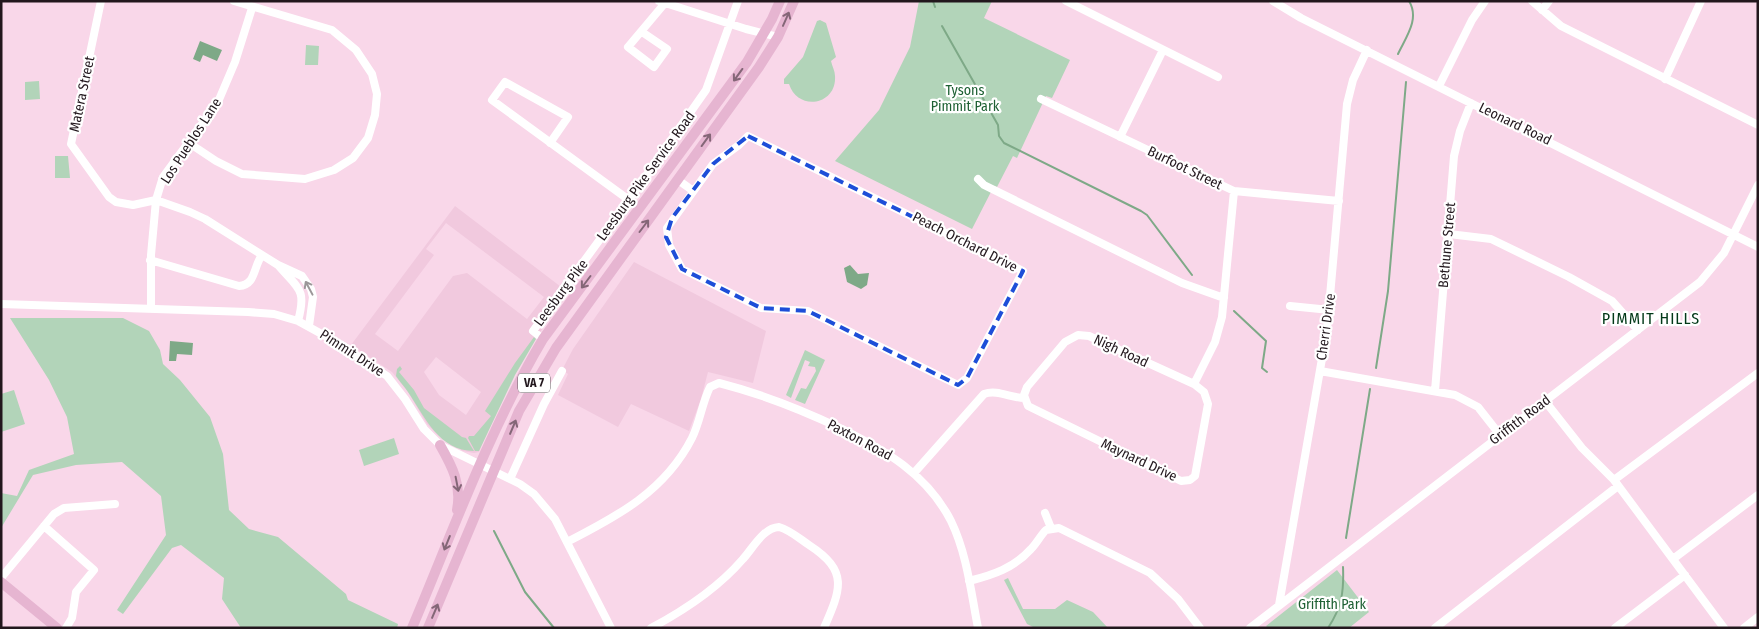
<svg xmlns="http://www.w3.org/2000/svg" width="1759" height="629" viewBox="0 0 1759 629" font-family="'Fira Sans Condensed',sans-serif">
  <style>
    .built { fill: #f1c9de; fill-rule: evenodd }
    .green { fill: #b2d4b9 }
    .water { fill: #7ea987 }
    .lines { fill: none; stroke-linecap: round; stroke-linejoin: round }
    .stream { stroke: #7ea987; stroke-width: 2 }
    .minor { stroke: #fff; stroke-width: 8 }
    .major { stroke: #e6b5d1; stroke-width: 10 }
    .oneway { stroke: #846677 }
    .oneway2 { stroke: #9c9799 }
    .marked { fill: none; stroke: #1d4ed8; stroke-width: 4; stroke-dasharray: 10 6; stroke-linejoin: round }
    .labels { text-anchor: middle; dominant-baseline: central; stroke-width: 4.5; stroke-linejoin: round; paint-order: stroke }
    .shield { fill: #fff; stroke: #645d61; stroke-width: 1 }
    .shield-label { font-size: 12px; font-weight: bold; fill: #22171d }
    .park-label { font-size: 14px; fill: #1d6033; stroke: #fff }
    .street-label { font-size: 14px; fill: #22171d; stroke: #fff }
    .quarter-label { font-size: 16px; letter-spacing: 1px; fill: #023918; stroke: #fff }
  </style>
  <rect width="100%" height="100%" fill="#f9d7e9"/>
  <path class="built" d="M 455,206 L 569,293 L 535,339 L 500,399 L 479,452 L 474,453 L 463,451 L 439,436 L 427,424 L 408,392 L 392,372 L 351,345 ZM 446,223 L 544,297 L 527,319 L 467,273 L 453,276 L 398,351 L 375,334 L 434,255 L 426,249 ZM 436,357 L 481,392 L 466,415 L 439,395 L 424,372 Z
    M 634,262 L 766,331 L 753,383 L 708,372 L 701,399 L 689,431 L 631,404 L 618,427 L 558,395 L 568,374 L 562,370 L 573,349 Z"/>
  <path class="green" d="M 919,1 L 992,1 L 984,18 L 1070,60 L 1052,98 L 1046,96 L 1017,158 L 1013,156 L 997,187 L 994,186 L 972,229 L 835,161 L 879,110 L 910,47 Z
    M 820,20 L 826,23 L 836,57 L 831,61 C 832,66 835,71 835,76 C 837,105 798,112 789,84 L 784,84 L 784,79 L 803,57 L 817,21 Z
    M 306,45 L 319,46 L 318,65 L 305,65 Z
    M 39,81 L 40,99 L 25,100 L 25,82 Z
    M 55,156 L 68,156 L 70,178 L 55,178 Z
    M 10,318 L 123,318 L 149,331 L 160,350 L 163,364 L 180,380 L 210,417 L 223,454 L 229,510 L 249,529 L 278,537 L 346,594 L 348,600 L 398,624 L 397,628 L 241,628 L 222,599 L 224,578 L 181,545 L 172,548 L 123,614 L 117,610 L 166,535 L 161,496 L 122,462 L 76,465 L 33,475 L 1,528 L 1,493 L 17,496 L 29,470 L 74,454 L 67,417 L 49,380 Z
    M 534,337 L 536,339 L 515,375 L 479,451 L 475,451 L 468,438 L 469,436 L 474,436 L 491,416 L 485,411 L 515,363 Z
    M 805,350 L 825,360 L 805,404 L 795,400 L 801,388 L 806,389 L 816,371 L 815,367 L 808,366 L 810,362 L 805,360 L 791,398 L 786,395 Z
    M 400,366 L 402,369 L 399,372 L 414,390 L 424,408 L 462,437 L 466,438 L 474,451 C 439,451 425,417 408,392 C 404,386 400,382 396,376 L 397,369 Z
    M 14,390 L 25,424 L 1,432 L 1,394 Z
    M 394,438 L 399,454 L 364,466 L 359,450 Z
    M 1337,570 L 1369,612 L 1349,628 L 1268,628 L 1266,626 Z
    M 1008,578 L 1023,609 L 1055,609 L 1067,600 L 1093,612 L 1108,628 L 1035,628 L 1027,624 L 1004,580 Z"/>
  <path class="water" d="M 200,41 L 222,50 L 217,61 L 203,55 L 200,62 L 193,59 Z
    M 850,265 L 858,274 L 869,273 L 867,285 L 861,289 L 847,282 L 844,268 Z
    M 170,341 L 193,343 L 192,355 L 177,354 L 176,361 L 169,361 Z"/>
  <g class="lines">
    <path class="stream" d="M 933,1 L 935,7
      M 942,26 L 998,125 L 999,136 L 1004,143 L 1141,211 L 1147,215 L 1192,275
      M 1398,54 C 1406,37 1420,19 1409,1
      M 1234,311 L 1266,341 L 1262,368 L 1267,372
      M 1376,368 L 1388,291 L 1406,82
      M 494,531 L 525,592 L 554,628
      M 1346,538 L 1370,389
      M 1328,628 C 1342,607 1344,591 1343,567"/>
    <path class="minor" d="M 101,1 L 71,144 L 109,197 L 116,202 L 133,205 L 156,200 L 190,212 L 205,219 L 278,265 L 302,276 L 311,289 L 313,297 L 309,326
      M 659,1 L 746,29 L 778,37
      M 1066,1 L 1218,77
      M 1273,1 L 1301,18 L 1758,247
      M 1532,1 L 1561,26 L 1758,125
      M 1542,10 L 1549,1
      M 642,32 L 667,49 L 654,67 L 628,47 L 665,3
      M 1665,79 L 1701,1
      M 1439,86 L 1472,20 L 1485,1
      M 1041,99 L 1234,191 L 1339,201
      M 748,136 L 1023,271 L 967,378 L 958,385 L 808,311 L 761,308 L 682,269 L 669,245 L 667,228 L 713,164 L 739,145 Z
      M 1120,137 L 1163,50
      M 189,143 L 216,161 L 242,174 L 305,179 L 334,170 L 353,158 L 368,138 L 375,115 L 377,94 L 372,74 L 356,50 L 332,30 L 234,1
      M 550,143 L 568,117 L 505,82 L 492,100 L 629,200
      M 978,179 L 984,185 L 1182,283 L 1224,298
      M 678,180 L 692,190
      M 1449,234 L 1491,239 L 1569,277 L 1612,301 L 1638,330
      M 150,260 L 239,286 C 256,285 253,267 262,255
      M 278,265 C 298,289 307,288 298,321
      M 1,304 L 248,312 L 274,314 L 298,321 L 338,343 L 387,376 L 405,399 L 424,429 L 440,445 L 520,484 L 534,494 L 555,519 L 611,628
      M 1290,306 L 1330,310
      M 151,309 L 151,255 L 156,200 L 163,177 L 218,102 L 235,62 L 252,8
      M 1078,335 L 1089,336 L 1194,384 L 1204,392 L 1208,404 L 1195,476 L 1190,480 L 1181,481 L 1028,406 L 1024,395 L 1027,387 L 1065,342 Z
      M 543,339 L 533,331 L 636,190 L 706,90 L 738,1
      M 1320,371 L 1455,395 L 1478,407 L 1500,435
      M 1194,384 L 1215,342 L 1222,317 L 1234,191
      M 1435,391 L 1454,156 L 1460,131 L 1471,103
      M 1545,401 L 1582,448 L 1614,480 L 1724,628
      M 914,473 L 984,394 C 997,389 1011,398 1024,398
      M 510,479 L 544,404 L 562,371
      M 1614,480 L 1758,373
      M 1045,513 L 1051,528
      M 44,526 L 94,570 L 76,592 L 72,618 L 66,628
      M 567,542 C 618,516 665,491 692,438 C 700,422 702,403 710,387 L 719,383 C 762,394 800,409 840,428 C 885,450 927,474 951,521 C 967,554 971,592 978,628
      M 1673,559 L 1758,495
      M 1,578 L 54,514 L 64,508 L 115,504
      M 969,581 C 993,575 1014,568 1031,549 C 1037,543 1040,536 1046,530 L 1059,528 L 1150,573 L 1178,599 L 1200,628
      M 1279,605 L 1327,330 L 1347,104 L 1353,80 L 1367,50
      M 651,628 C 685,610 718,588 743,559 C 753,548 763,528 779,527 C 790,530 800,539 809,545 C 849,571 841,589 824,628
      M 1250,628 L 1700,282 L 1724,253 L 1758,185
      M 1435,628 L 1618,486
      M 1615,628 L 1685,575
      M 1744,628 L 1758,617"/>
    <path class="major" d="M 440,445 C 452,466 462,485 457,510
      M 1,582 L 57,628
      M 412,628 C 453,531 489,430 543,339 L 747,62 L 772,19 L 780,1
      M 428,628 L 519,411 L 556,348 L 759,67 L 778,37 L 794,1"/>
  </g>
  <defs><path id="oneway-shaft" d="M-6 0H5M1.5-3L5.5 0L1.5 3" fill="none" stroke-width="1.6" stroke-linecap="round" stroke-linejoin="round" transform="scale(1.25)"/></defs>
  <g class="oneway">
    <use href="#oneway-shaft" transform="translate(786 19) rotate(-66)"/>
    <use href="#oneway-shaft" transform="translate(738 75) rotate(126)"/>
    <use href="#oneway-shaft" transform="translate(706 140) rotate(-54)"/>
    <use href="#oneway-shaft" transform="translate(644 226) rotate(-53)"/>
    <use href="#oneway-shaft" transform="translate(586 282) rotate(127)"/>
    <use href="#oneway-shaft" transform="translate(513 427) rotate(-67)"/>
    <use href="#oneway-shaft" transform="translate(457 484) rotate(79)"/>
    <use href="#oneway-shaft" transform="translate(447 543) rotate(112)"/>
    <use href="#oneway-shaft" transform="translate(435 611) rotate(-67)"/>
  </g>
  <use class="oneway2" href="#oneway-shaft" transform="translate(309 288) rotate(-118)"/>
  <path class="marked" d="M 748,136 L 1023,271 L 967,378 L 958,385 L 808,311 L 761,308 L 682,269 L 666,237 L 672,218 L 713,164 Z"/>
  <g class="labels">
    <rect class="shield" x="518" y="373.5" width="32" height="19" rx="4"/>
    <g class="shield-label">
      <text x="534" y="383">VA 7</text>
    </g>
    <g class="park-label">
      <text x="965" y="90">Tysons<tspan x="965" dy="16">Pimmit Park</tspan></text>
      <text x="1332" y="604">Griffith Park</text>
    </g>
    <g class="street-label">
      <text transform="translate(82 94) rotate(-78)">Matera Street</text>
      <text transform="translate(1515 124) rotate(26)">Leonard Road</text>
      <text transform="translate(191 141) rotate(-57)">Los Pueblos Lane</text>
      <text transform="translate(1185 168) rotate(26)">Burfoot Street</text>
      <text transform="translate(646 176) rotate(-54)">Leesburg Pike Service Road</text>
      <text transform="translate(965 242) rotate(27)">Peach Orchard Drive</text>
      <text transform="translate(1447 245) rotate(-85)">Bethune Street</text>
      <text transform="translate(561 293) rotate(-53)">Leesburg Pike</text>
      <text transform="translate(1326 327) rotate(-82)">Cherri Drive</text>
      <text transform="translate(1121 351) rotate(25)">Nigh Road</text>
      <text transform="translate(352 353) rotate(33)">Pimmit Drive</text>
      <text transform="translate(1520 420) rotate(-37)">Griffith Road</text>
      <text transform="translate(860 440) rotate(28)">Paxton Road</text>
      <text transform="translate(1139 460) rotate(25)">Maynard Drive</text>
    </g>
    <g class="quarter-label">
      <text x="1651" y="318">PIMMIT HILLS</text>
    </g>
  </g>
  <rect width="1759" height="629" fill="none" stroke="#22171d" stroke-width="5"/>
</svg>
